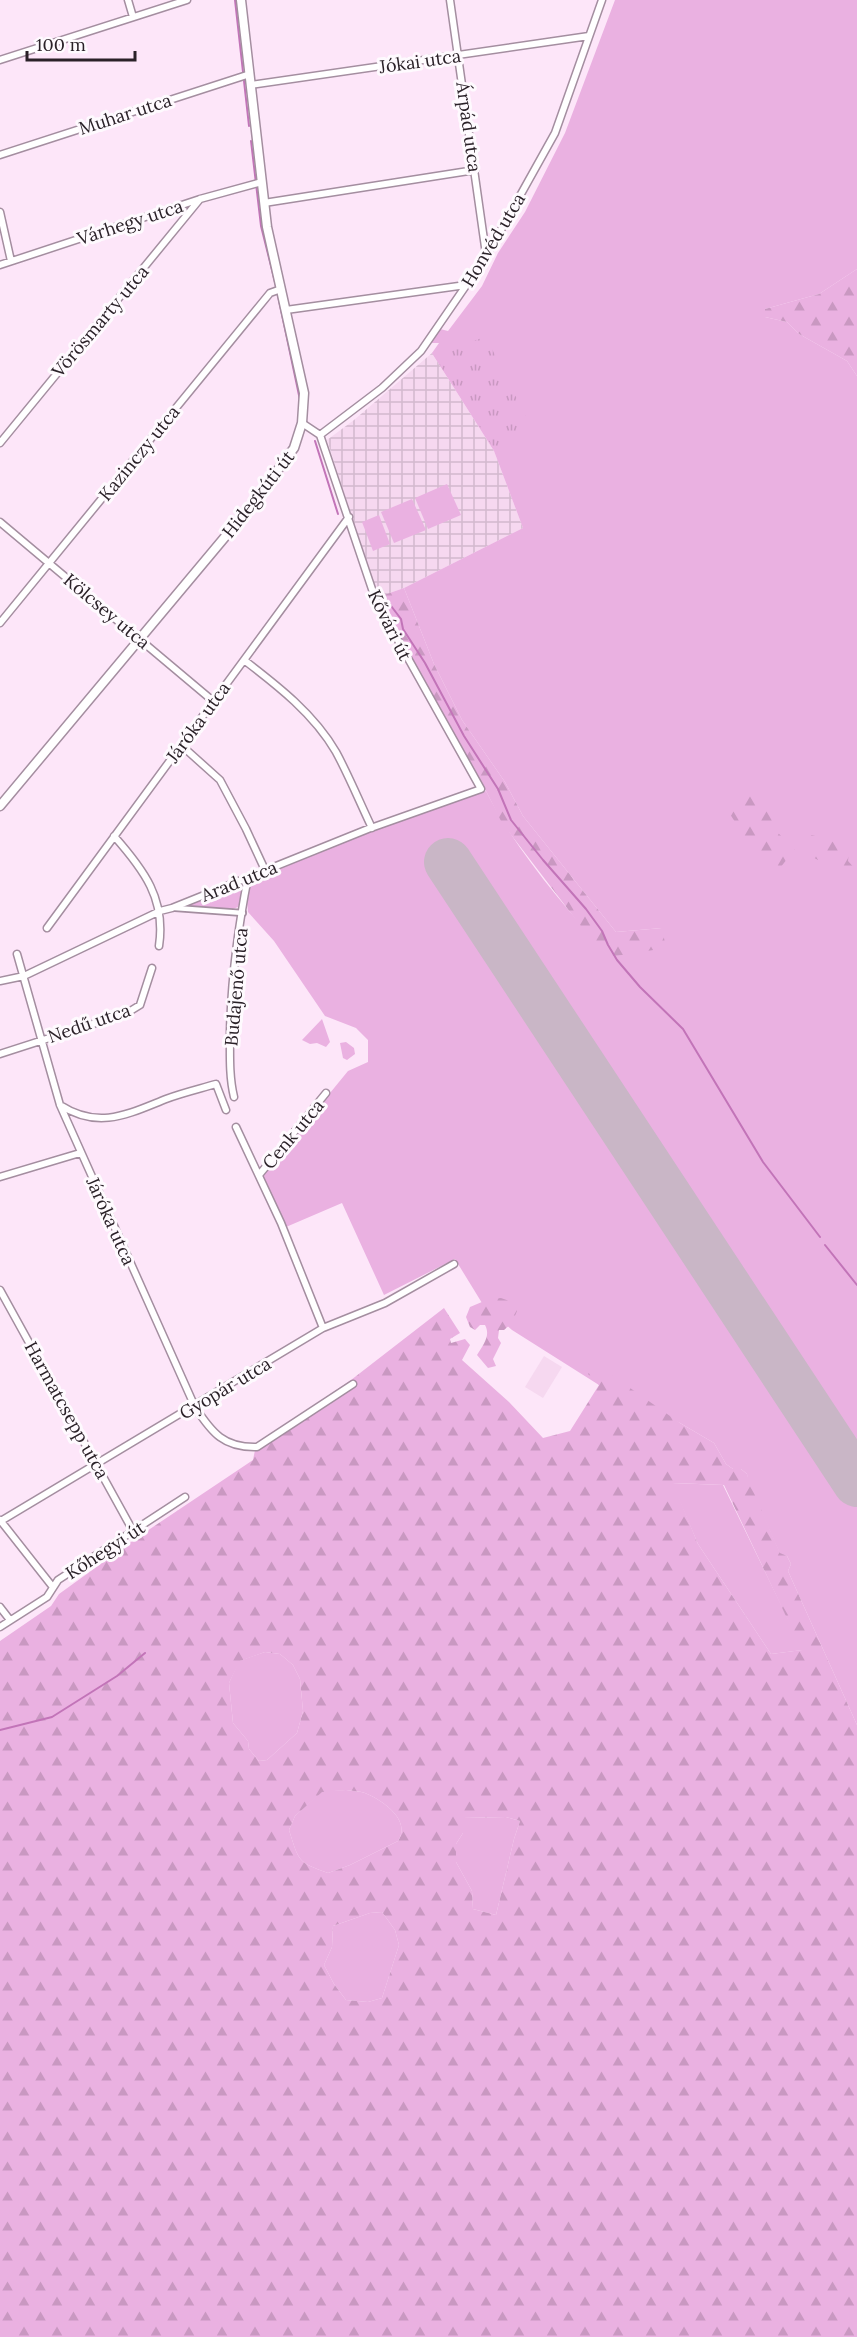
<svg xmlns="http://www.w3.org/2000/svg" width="857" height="2337" viewBox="0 0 857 2337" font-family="Lora,serif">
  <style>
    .built { fill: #f6d8f0 }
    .industrial { fill: url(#industrial-grid) }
    .grass { fill: #eab1e1 }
    .forest { fill: url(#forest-firs); fill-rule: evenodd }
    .park { fill: url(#park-tufts) }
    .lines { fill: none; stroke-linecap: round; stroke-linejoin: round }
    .stream { stroke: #c274b8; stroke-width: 2 }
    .runway { stroke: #c9b6c6; stroke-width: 48 }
    .pedestrian-casing { stroke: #a48ea0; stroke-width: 8 }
    .minor-casing { stroke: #a48ea0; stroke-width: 9 }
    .secondary-casing { stroke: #a48ea0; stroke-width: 11 }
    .pedestrian { stroke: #fff; stroke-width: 4.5 }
    .minor { stroke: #fff; stroke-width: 6 }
    .secondary { stroke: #fff; stroke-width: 8 }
    .labels { text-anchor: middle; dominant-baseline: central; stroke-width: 6; stroke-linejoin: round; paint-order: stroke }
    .street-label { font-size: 18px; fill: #2a2128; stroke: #fefafe }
  </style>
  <defs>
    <pattern id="industrial-grid" width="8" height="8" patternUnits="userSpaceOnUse" patternTransform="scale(1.5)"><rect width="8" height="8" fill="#f6d8f0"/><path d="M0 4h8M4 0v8" fill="none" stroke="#d3b9ce"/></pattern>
    <pattern id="forest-firs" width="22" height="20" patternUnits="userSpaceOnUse" patternTransform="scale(1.5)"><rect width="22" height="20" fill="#eab1e1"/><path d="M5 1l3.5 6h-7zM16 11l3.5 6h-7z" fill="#c998c1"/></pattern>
    <pattern id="park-tufts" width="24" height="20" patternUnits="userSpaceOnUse" patternTransform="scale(1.5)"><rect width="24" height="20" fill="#eab1e1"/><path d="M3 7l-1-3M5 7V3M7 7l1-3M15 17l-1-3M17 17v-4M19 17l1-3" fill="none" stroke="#c998c1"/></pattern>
  </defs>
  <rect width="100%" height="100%" fill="#fde6f9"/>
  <path class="built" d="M 544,1356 L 562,1367 L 543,1398 L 525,1387 Z"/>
  <path class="industrial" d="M 432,353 L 494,451 L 523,528 L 404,588 L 378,597 L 327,440 L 354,420 Z"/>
  <path class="grass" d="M 615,0 L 857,0 L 857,269 L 819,294 L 765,309 L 765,317 L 787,322 L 799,334 L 847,361 L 857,376 L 857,1725 L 788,1571 L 791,1564 L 787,1556 L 780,1554 L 748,1481 L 747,1474 L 741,1469 L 733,1469 L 726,1464 L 714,1443 L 680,1423 L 599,1385 L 512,1330 L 482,1303 L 455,1259 L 384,1295 L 342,1203 L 286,1227 L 262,1176 L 348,1071 L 368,1062 L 368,1040 L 356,1028 L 325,1016 L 274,941 L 248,912 L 247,901 L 251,878 L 375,830 L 486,791 C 515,850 565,907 609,956 L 662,928 L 616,932 L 523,816 L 505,782 L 462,720 L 434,664 L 404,588 L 523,528 L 494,451 L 432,353 L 439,343 L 430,343 L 440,329 L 448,331 L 482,286 L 498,253 L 525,212 L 565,133 Z
    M 447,484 L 461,515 L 428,529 L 415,498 Z
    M 412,499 L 426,530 L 394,543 L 381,512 Z
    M 379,515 L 390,544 L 373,551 L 362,522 Z
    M 234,886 L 239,887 C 244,893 241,900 238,907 C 224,914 202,908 187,906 Z
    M 322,1019 L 330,1042 L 326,1047 L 317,1043 L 310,1044 L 302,1040 Z
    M 346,1042 L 354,1048 L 355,1054 L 347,1060 L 343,1058 L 340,1043 Z
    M 672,1483 L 723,1485 L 803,1650 L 771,1654 L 698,1544 Z
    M 265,1652 L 280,1654 L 293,1665 L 300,1679 L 303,1711 L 297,1733 L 267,1760 L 259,1761 L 249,1749 L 248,1741 L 233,1723 L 229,1683 L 239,1661 Z
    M 346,1790 C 352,1791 359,1791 365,1793 C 382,1800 412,1820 398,1841 L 350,1865 L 328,1873 C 297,1862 299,1861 289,1830 L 295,1816 L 322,1791 Z
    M 506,1817 L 520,1821 L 514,1839 L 496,1915 L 473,1909 L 472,1891 L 456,1862 L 456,1844 L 463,1833 L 463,1818 Z
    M 382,1912 L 395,1930 L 399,1945 L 382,1998 L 368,2002 L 346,2000 L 334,1984 L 324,1965 L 332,1947 L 333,1926 L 370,1913 Z"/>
  <path class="forest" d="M 857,269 L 857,376 L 847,361 L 799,334 L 787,322 L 765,317 L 765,309 L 819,294 Z
    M 404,588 L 434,664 L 462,720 L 505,782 L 523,816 L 616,932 L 662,928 L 666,948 L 609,957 L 580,925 L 502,823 L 486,791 L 413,666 L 378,597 Z
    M 750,790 L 764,799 L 773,813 L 777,832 L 795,849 L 780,868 L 766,870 L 728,811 L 734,797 Z
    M 812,835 L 838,843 L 849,851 L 848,861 L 857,871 L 857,883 L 840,871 L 827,857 L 818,860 L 809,855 L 802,838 Z
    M 501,1298 L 512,1302 L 517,1311 L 512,1323 L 504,1330 L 499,1330 L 498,1338 L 501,1343 L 493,1359 L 496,1366 L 488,1368 L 477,1355 C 483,1345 491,1336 485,1325 L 480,1325 L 475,1330 L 470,1327 L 466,1317 L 470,1307 L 489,1299 Z
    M 444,1308 L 460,1333 L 450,1339 L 451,1343 L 465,1339 L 470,1345 L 462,1360 L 509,1402 L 543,1438 L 570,1431 L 599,1385 L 588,1374 L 594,1367 L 603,1369 L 680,1423 L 714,1443 L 726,1464 L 733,1469 L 741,1469 L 747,1474 L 749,1481 L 780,1553 L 787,1556 L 791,1564 L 788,1571 L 857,1725 L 857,2337 L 0,2337 L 0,1641 L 51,1606 L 59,1594 L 138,1537 L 253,1460 L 256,1445 L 351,1380 ZM 673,1483 L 724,1485 L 802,1650 L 771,1654 L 698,1544 ZM 265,1652 L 280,1654 L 293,1665 L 300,1679 L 303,1711 L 297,1733 L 267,1760 L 259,1761 L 249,1749 L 248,1741 L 233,1723 L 229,1683 L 240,1661 ZM 346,1790 C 352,1791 359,1791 365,1793 C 382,1800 412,1820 398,1841 L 350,1865 L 328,1873 C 297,1862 299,1861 289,1830 L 295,1816 L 322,1792 ZM 506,1817 L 520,1821 L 514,1839 L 496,1915 L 473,1909 L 472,1891 L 456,1862 L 456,1844 L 463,1833 L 463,1818 ZM 382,1912 L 395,1930 L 399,1945 L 382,1998 L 368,2002 L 346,2000 L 334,1984 L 324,1965 L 332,1947 L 333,1926 L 370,1913 Z"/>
  <path class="park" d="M 486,337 L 535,435 L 496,452 L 432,353 Z"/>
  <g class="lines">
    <path class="stream" d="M 235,0 L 249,126
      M 251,141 L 261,226 L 276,286 L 300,400
      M 315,441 L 338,514
      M 385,598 L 401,619 L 403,629 L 425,663 L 464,736 L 498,789 L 511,820 L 543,860 L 586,909 L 602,931 L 608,945 L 617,960 L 640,987 L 683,1029 L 763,1162 L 820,1237
      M 825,1245 L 857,1285
      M 0,1730 L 52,1717 L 117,1676 L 145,1653"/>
    <path class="runway" d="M 448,862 L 857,1483"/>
    <g class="pedestrian-casing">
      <path id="pedestrian" d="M 175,908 L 243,913"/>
    </g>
    <g class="minor-casing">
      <path id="minor" d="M 128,0 L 133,17
        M 450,0 L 486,254
        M 0,60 L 187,0
        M 251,85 L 589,36
        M 0,155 L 250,74
        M 264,203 L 475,170
        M 0,212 L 11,261
        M 0,265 L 200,199 L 262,182
        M 286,310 L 466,285
        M 320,435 L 382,388 L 421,351 L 487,255 L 555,133 L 602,0
        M 0,443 L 200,199
        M 0,522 L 213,701
        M 0,623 L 270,293 L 281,289
        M 244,660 C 278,686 314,714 336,752 C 349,776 360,803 372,828
        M 181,745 L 220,780 L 246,829 L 265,870
        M 114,836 C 144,870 166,899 159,946
        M 47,928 L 349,517
        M 17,954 L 60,1105 L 195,1407 C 212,1433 224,1448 257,1447 L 353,1384
        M 0,981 L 24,976 L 160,911 L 172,908 L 368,829 L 481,789 L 376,601 L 320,435 L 302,423
        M 0,1054 L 127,1013 L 140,1005 L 152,968
        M 234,1097 C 229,1076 230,1055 230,1033 C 231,980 238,928 248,877
        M 60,1105 C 99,1130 128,1114 166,1099 C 182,1093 199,1089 216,1084 L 226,1110
        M 236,1127 L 281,1223 L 323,1328
        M 259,1175 L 326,1093
        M 0,1177 L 80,1153
        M 0,1290 L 133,1531
        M 0,1520 L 52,1586
        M 1,1521 L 323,1328 L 385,1303 L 454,1264
        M 0,1607 L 10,1620
        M 0,1627 L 47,1597 L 58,1580 L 185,1497"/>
    </g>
    <g class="secondary-casing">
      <path id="secondary" d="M 0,806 L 255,501 L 294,448 L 302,423 L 304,393 L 267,227 L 241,0"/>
    </g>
    <use href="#pedestrian" class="pedestrian"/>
    <use href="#minor" class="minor"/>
    <use href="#secondary" class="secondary"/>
  </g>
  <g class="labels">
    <g class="street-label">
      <text transform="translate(420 61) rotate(-8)">Jókai utca</text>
      <text transform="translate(125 114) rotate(-18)">Muhar utca</text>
      <text transform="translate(469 127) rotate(82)">Árpád utca</text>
      <text transform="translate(130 222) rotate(-18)">Várhegy utca</text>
      <text transform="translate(493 240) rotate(-59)">Honvéd utca</text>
      <text transform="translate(100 321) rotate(-50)">Vörösmarty utca</text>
      <text transform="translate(139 453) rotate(-51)">Kazinczy utca</text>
      <text transform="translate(258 494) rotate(-52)">Hidegkúti út</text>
      <text transform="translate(107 611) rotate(40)">Kölcsey utca</text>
      <text transform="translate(390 625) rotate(64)">Kővári út</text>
      <text transform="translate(198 722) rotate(-54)">Járóka utca</text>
      <text transform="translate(239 881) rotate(-22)">Arad utca</text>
      <text transform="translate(236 987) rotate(-85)">Budajenő utca</text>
      <text transform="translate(89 1023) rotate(-19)">Nedű utca</text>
      <text transform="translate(293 1134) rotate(-50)">Cenk utca</text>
      <text transform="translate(111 1221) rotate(66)">Járóka utca</text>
      <text transform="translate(225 1388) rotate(-31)">Gyopár utca</text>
      <text transform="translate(67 1410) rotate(61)">Harmatcsepp utca</text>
      <text transform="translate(105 1550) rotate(-33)">Kőhegyi út</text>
    </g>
  </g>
  <path d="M27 51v9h108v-9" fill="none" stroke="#2a2128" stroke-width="3"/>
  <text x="36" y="51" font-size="18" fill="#2a2128" stroke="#fefafe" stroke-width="4.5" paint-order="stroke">100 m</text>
</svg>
